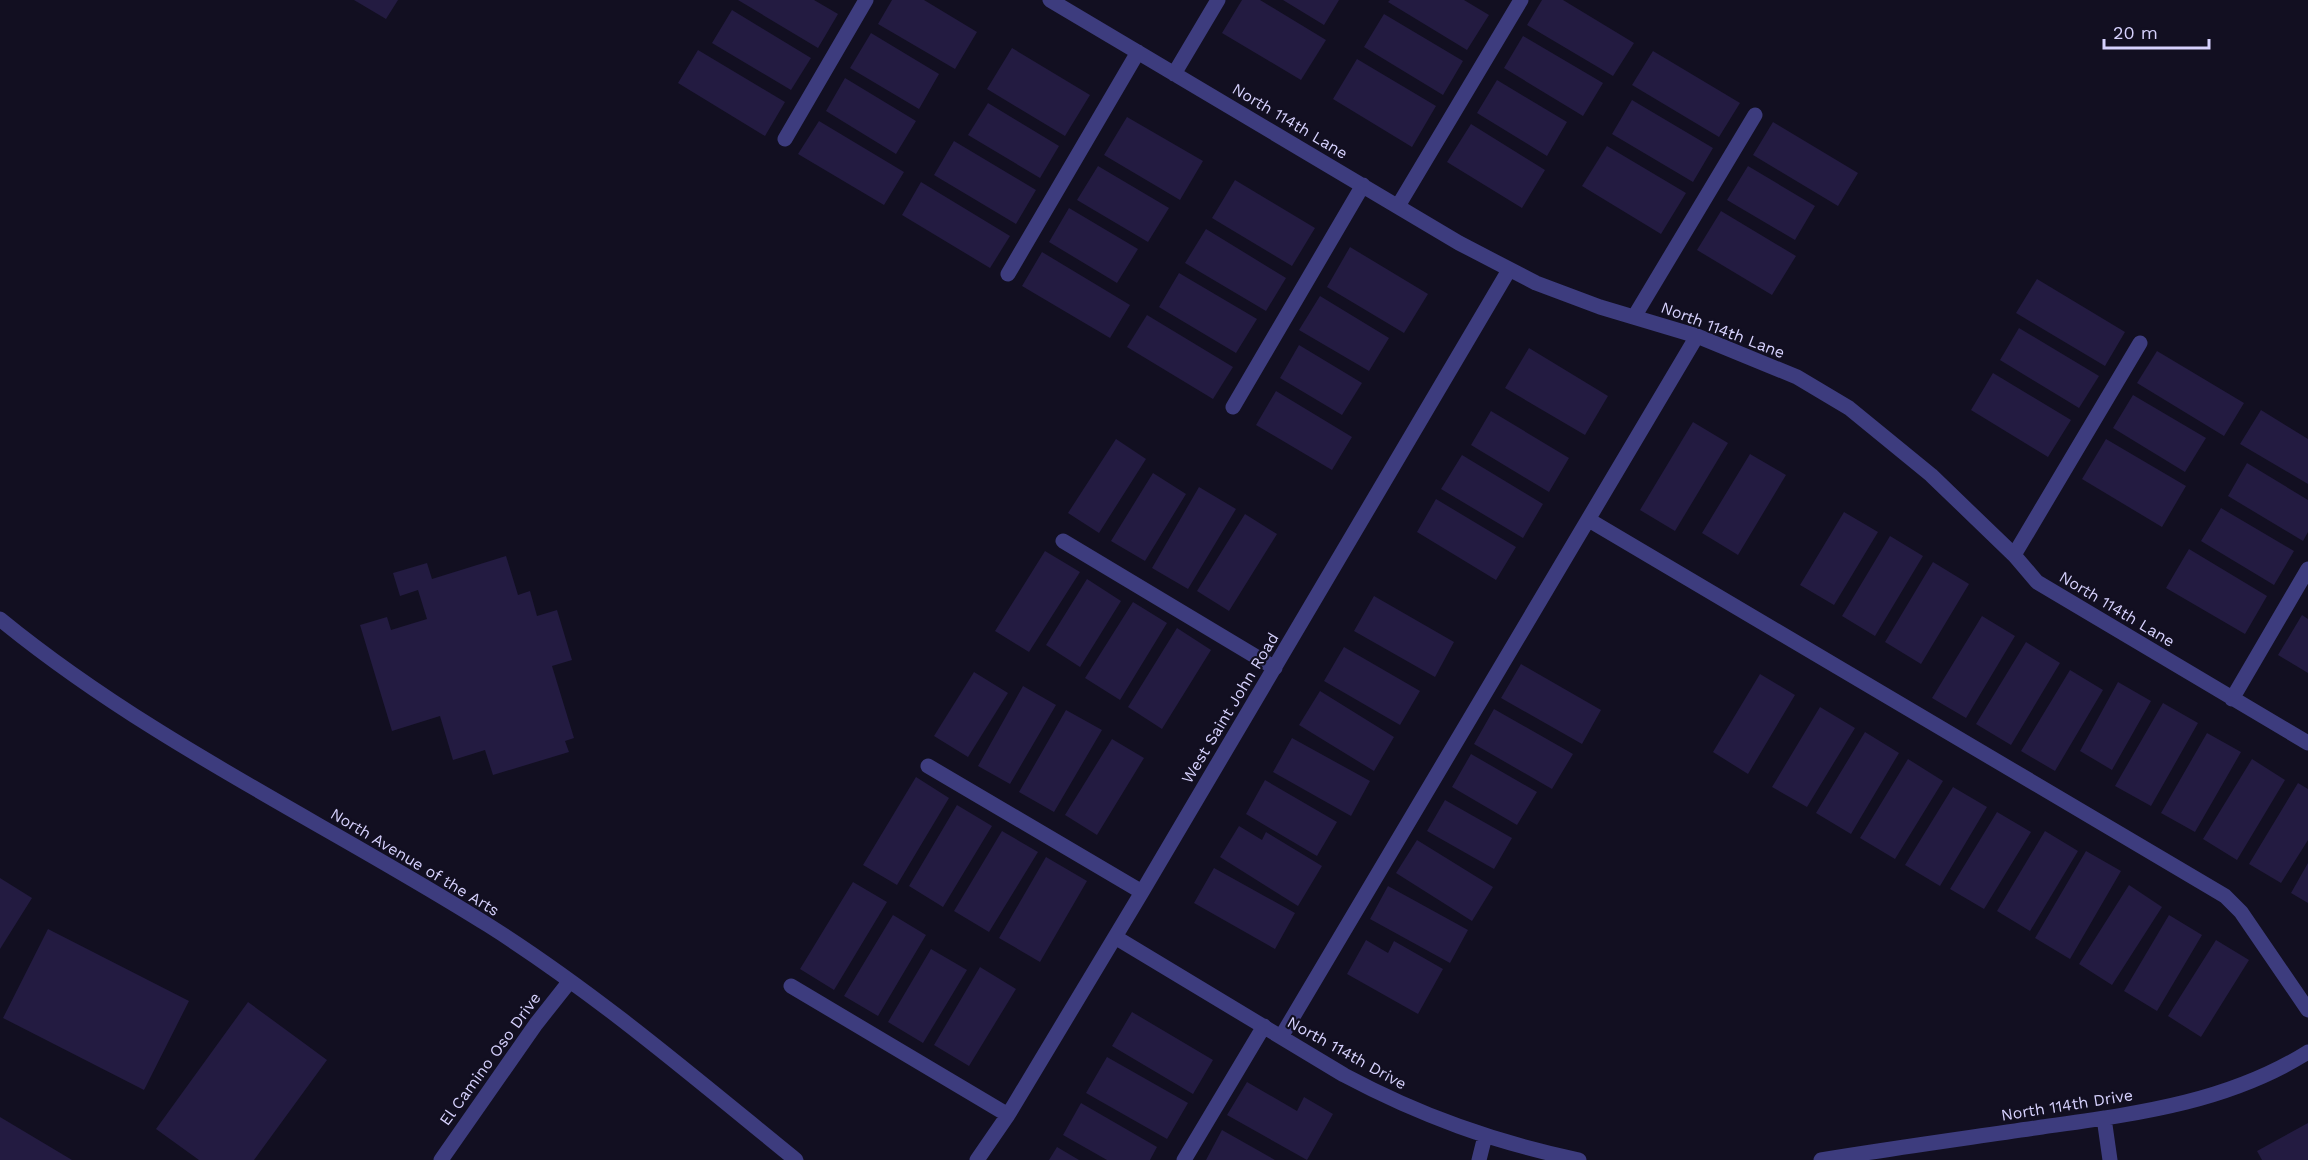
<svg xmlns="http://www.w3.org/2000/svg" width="2308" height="1160" viewBox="0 0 2308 1160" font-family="'Work Sans',sans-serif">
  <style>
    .building { fill: #231b41 }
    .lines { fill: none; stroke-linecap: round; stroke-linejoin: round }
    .minor { stroke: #3d3c7e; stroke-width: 15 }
    .labels { text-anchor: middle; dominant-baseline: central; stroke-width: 4.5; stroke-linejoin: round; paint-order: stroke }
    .street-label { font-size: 16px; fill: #d6d1fd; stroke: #120f21 }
  </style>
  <rect width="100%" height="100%" fill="#120f21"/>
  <path class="building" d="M 354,0 L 398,0 L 386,19 Z
    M 738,0 L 814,0 L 838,14 L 818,48 Z
    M 892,0 L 924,0 L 977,32 L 955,69 L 878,24 Z
    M 1242,0 L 1260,0 L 1326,40 L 1301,80 L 1222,33 Z
    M 1283,0 L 1339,0 L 1324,25 Z
    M 1390,0 L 1464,0 L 1489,15 L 1467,50 L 1388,2 Z
    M 1542,0 L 1563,0 L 1634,43 L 1613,76 L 1527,25 Z
    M 732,10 L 811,58 L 791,90 L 712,43 Z
    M 1384,14 L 1463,61 L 1443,95 L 1364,47 Z
    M 871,33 L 939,74 L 919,109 L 850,68 Z
    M 1523,36 L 1603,83 L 1583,116 L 1504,68 Z
    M 1012,48 L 1090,95 L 1065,136 L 987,89 Z
    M 698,50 L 785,102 L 765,136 L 678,83 Z
    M 1653,51 L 1740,103 L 1719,137 L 1632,85 Z
    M 1357,59 L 1436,106 L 1412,147 L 1333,99 Z
    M 845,78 L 916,121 L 896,154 L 826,111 Z
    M 1497,80 L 1567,122 L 1547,156 L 1477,113 Z
    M 1632,100 L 1713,148 L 1693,182 L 1612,134 Z
    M 988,103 L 1059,146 L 1040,178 L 968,135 Z
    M 1127,117 L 1203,161 L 1180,200 L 1104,155 Z
    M 819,121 L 904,172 L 884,205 L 798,154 Z
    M 1773,122 L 1858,173 L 1838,206 L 1753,155 Z
    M 1471,124 L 1545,170 L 1522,208 L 1447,162 Z
    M 954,141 L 1036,190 L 1016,224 L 934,175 Z
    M 1607,146 L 1686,193 L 1661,234 L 1582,186 Z
    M 1098,166 L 1169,208 L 1148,242 L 1077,200 Z
    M 1748,166 L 1815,206 L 1795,240 L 1727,200 Z
    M 1235,180 L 1315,228 L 1292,266 L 1212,218 Z
    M 921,182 L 1010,236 L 990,268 L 902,215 Z
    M 1069,208 L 1138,249 L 1117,283 L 1049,242 Z
    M 1721,211 L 1796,256 L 1772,295 L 1697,250 Z
    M 1206,229 L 1286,278 L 1266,311 L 1185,263 Z
    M 1350,247 L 1428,294 L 1404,333 L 1327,287 Z
    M 1042,252 L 1130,305 L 1110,338 L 1022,286 Z
    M 1179,273 L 1257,319 L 1236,353 L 1159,307 Z
    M 2037,279 L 2125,332 L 2105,366 L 2016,313 Z
    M 1320,296 L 1389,338 L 1369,371 L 1299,330 Z
    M 1147,315 L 1233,367 L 1213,399 L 1127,347 Z
    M 2019,328 L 2099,376 L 2079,408 L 2000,360 Z
    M 1299,345 L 1362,383 L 1342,415 L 1280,378 Z
    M 1529,348 L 1608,396 L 1585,435 L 1505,388 Z
    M 2157,351 L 2244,403 L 2224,436 L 2137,383 Z
    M 1993,373 L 2071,420 L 2048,457 L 1971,410 Z
    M 1276,391 L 1352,437 L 1332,470 L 1256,425 Z
    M 2133,395 L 2206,438 L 2185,472 L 2113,428 Z
    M 2261,410 L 2308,439 L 2308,484 L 2240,444 Z
    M 1491,411 L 1569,458 L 1549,492 L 1471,445 Z
    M 1693,422 L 1728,443 L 1675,531 L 1640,510 Z
    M 1116,439 L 1146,459 L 1099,533 L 1068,513 Z
    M 2106,439 L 2186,486 L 2162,527 L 2082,479 Z
    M 1750,454 L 1786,475 L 1738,555 L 1702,533 Z
    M 1462,455 L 1543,504 L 1523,538 L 1441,489 Z
    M 2247,463 L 2308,500 L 2308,532 L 2303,541 L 2228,496 Z
    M 1153,473 L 1186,494 L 1145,561 L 1111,541 Z
    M 1199,487 L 1236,509 L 1188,589 L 1152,568 Z
    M 1436,499 L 1516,547 L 1496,580 L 1417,532 Z
    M 2221,508 L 2294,551 L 2274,585 L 2201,541 Z
    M 1844,512 L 1878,532 L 1834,605 L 1800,585 Z
    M 1245,514 L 1277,534 L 1229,611 L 1197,591 Z
    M 1890,536 L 1923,556 L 1875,636 L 1842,616 Z
    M 2189,549 L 2267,596 L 2245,634 L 2166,588 Z
    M 1045,551 L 1080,572 L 1029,652 L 995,631 Z
    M 506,556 L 518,595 L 530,591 L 537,616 L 557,610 L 572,660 L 552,666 L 574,738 L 565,741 L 569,752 L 493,775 L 485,750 L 453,760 L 440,716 L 392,731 L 360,625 L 387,617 L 391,630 L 427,619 L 418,590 L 400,596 L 393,573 L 427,563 L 432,579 Z
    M 1933,562 L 1969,584 L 1921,664 L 1885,642 Z
    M 1087,579 L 1121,601 L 1080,667 L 1046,645 Z
    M 1374,596 L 1454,642 L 1435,677 L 1354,631 Z
    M 1133,602 L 1167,623 L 1120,700 L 1085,678 Z
    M 2302,615 L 2308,619 L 2308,673 L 2278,655 Z
    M 1982,616 L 2015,636 L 1966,718 L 1932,698 Z
    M 1177,628 L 1211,650 L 1162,729 L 1128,707 Z
    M 2026,642 L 2060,663 L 2011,745 L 1976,724 Z
    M 1344,647 L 1420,691 L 1400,725 L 1324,681 Z
    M 1521,664 L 1601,710 L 1582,744 L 1501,698 Z
    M 2070,670 L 2103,690 L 2055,771 L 2021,751 Z
    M 974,672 L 1008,693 L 968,757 L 934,736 Z
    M 1760,674 L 1795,695 L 1748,774 L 1713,752 Z
    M 2118,682 L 2151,701 L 2112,770 L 2080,751 Z
    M 1023,686 L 1056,705 L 1010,784 L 978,766 Z
    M 1320,691 L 1394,737 L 1374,771 L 1299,725 Z
    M 2163,703 L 2198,723 L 2151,806 L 2115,786 Z
    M 1820,707 L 1855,728 L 1807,807 L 1772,787 Z
    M 1494,709 L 1573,754 L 1552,789 L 1474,744 Z
    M 1066,710 L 1102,730 L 1054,812 L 1019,792 Z
    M 1865,732 L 1899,753 L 1851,834 L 1816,813 Z
    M 2207,733 L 2241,752 L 2195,832 L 2161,813 Z
    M 1292,738 L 1370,781 L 1351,816 L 1273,772 Z
    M 1112,739 L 1144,758 L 1097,835 L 1065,815 Z
    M 1471,754 L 1537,792 L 1517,825 L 1452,787 Z
    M 1908,759 L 1943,781 L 1895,859 L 1860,838 Z
    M 2252,759 L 2285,780 L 2237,860 L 2203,839 Z
    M 916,777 L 949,798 L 897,885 L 863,865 Z
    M 1265,780 L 1337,822 L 1317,856 L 1246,814 Z
    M 2298,783 L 2308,789 L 2308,840 L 2281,883 L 2249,864 Z
    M 1953,787 L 1987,807 L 1940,886 L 1905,865 Z
    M 1445,800 L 1512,838 L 1494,869 L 1427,831 Z
    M 957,805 L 992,826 L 943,907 L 909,886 Z
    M 1997,812 L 2031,832 L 1984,909 L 1950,889 Z
    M 1239,826 L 1262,840 L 1266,832 L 1322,866 L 1298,906 L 1220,857 Z
    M 1002,831 L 1038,852 L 989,932 L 954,911 Z
    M 2045,831 L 2078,851 L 2030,931 L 1997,911 Z
    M 1417,840 L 1493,887 L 1472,921 L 1396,873 Z
    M 2086,851 L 2121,871 L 2070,959 L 2035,938 Z
    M 1046,857 L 1087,881 L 1040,962 L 999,938 Z
    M 2308,863 L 2308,903 L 2291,893 Z
    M 1214,868 L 1295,913 L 1275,949 L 1194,903 Z
    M 0,878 L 32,898 L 0,949 Z
    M 853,882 L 887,902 L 834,990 L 800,969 Z
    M 2129,885 L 2162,907 L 2112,985 L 2079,964 Z
    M 1388,886 L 1468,930 L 1450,963 L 1370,919 Z
    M 893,915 L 926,935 L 878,1016 L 844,996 Z
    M 2169,915 L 2202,935 L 2157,1011 L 2124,991 Z
    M 48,929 L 189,1001 L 144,1090 L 3,1018 Z
    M 1366,940 L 1388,953 L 1394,941 L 1443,969 L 1418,1014 L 1347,974 Z
    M 2216,940 L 2249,960 L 2201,1037 L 2168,1016 Z
    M 931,949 L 967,970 L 923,1043 L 888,1022 Z
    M 980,967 L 1016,989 L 969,1066 L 934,1045 Z
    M 248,1002 L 327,1060 L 254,1160 L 199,1160 L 156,1129 Z
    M 1132,1012 L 1213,1060 L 1193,1094 L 1112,1046 Z
    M 1107,1057 L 1188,1103 L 1167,1139 L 1086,1093 Z
    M 1247,1082 L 1297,1111 L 1304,1097 L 1333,1114 L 1307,1160 L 1227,1115 Z
    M 1081,1103 L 1157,1147 L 1150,1160 L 1107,1160 L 1063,1135 Z
    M 0,1117 L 72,1160 L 0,1160 Z
    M 2308,1123 L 2308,1160 L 2262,1160 L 2257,1151 Z
    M 1222,1130 L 1275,1160 L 1206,1160 Z
    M 1057,1147 L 1079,1160 L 1049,1160 Z"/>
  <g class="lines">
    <path class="minor" d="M 1050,0 L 1459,243 L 1536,283 L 1600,307 L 1697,336 L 1797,377 L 1849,408 L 1931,475 L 2014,555 L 2037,582 L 2308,743
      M 1174,74 L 1218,0
      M 785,139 L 866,0
      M 1398,206 L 1521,0
      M 1008,274 L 1138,52
      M 1634,317 L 1755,115
      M 1233,407 L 1363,185
      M 1589,520 L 2225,896 L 2241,912 L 2308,1010
      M 1063,541 L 1275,668
      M 2014,555 L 2140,343
      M 0,619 C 149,741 326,823 488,925 C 597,994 695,1078 796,1160
      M 2232,699 L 2308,569
      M 928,766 L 1142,892
      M 1115,937 L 1344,1075 C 1421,1116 1494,1142 1579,1160
      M 791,986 L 1008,1115
      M 1281,1037 L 1697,336
      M 2104,1118 L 2110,1160
      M 441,1160 L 536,1024 L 570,981
      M 977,1160 L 1008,1115 L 1142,892 L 1509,270
      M 1184,1160 L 1264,1026
      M 1479,1160 L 1485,1136
      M 1821,1160 C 1894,1148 1968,1138 2042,1127 C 2134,1114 2227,1103 2308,1052"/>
  </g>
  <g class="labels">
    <g class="street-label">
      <text transform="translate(1290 121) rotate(31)">North 114th Lane</text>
      <text transform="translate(1723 330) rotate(21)">North 114th Lane</text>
      <text transform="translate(2117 609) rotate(31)">North 114th Lane</text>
      <text transform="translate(1230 708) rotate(-59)">West Saint John Road</text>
      <text transform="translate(415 862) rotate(31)">North Avenue of the Arts</text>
      <text transform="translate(1347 1053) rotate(29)">North 114th Drive</text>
      <text transform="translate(490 1059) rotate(-54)">El Camino Oso Drive</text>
      <text transform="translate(2067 1105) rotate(-9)">North 114th Drive</text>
    </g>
  </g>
  <path d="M2104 39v9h105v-9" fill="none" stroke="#d6d1fd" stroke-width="3"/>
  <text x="2113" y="39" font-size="18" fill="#d6d1fd" stroke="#120f21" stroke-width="4.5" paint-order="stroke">20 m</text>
</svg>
